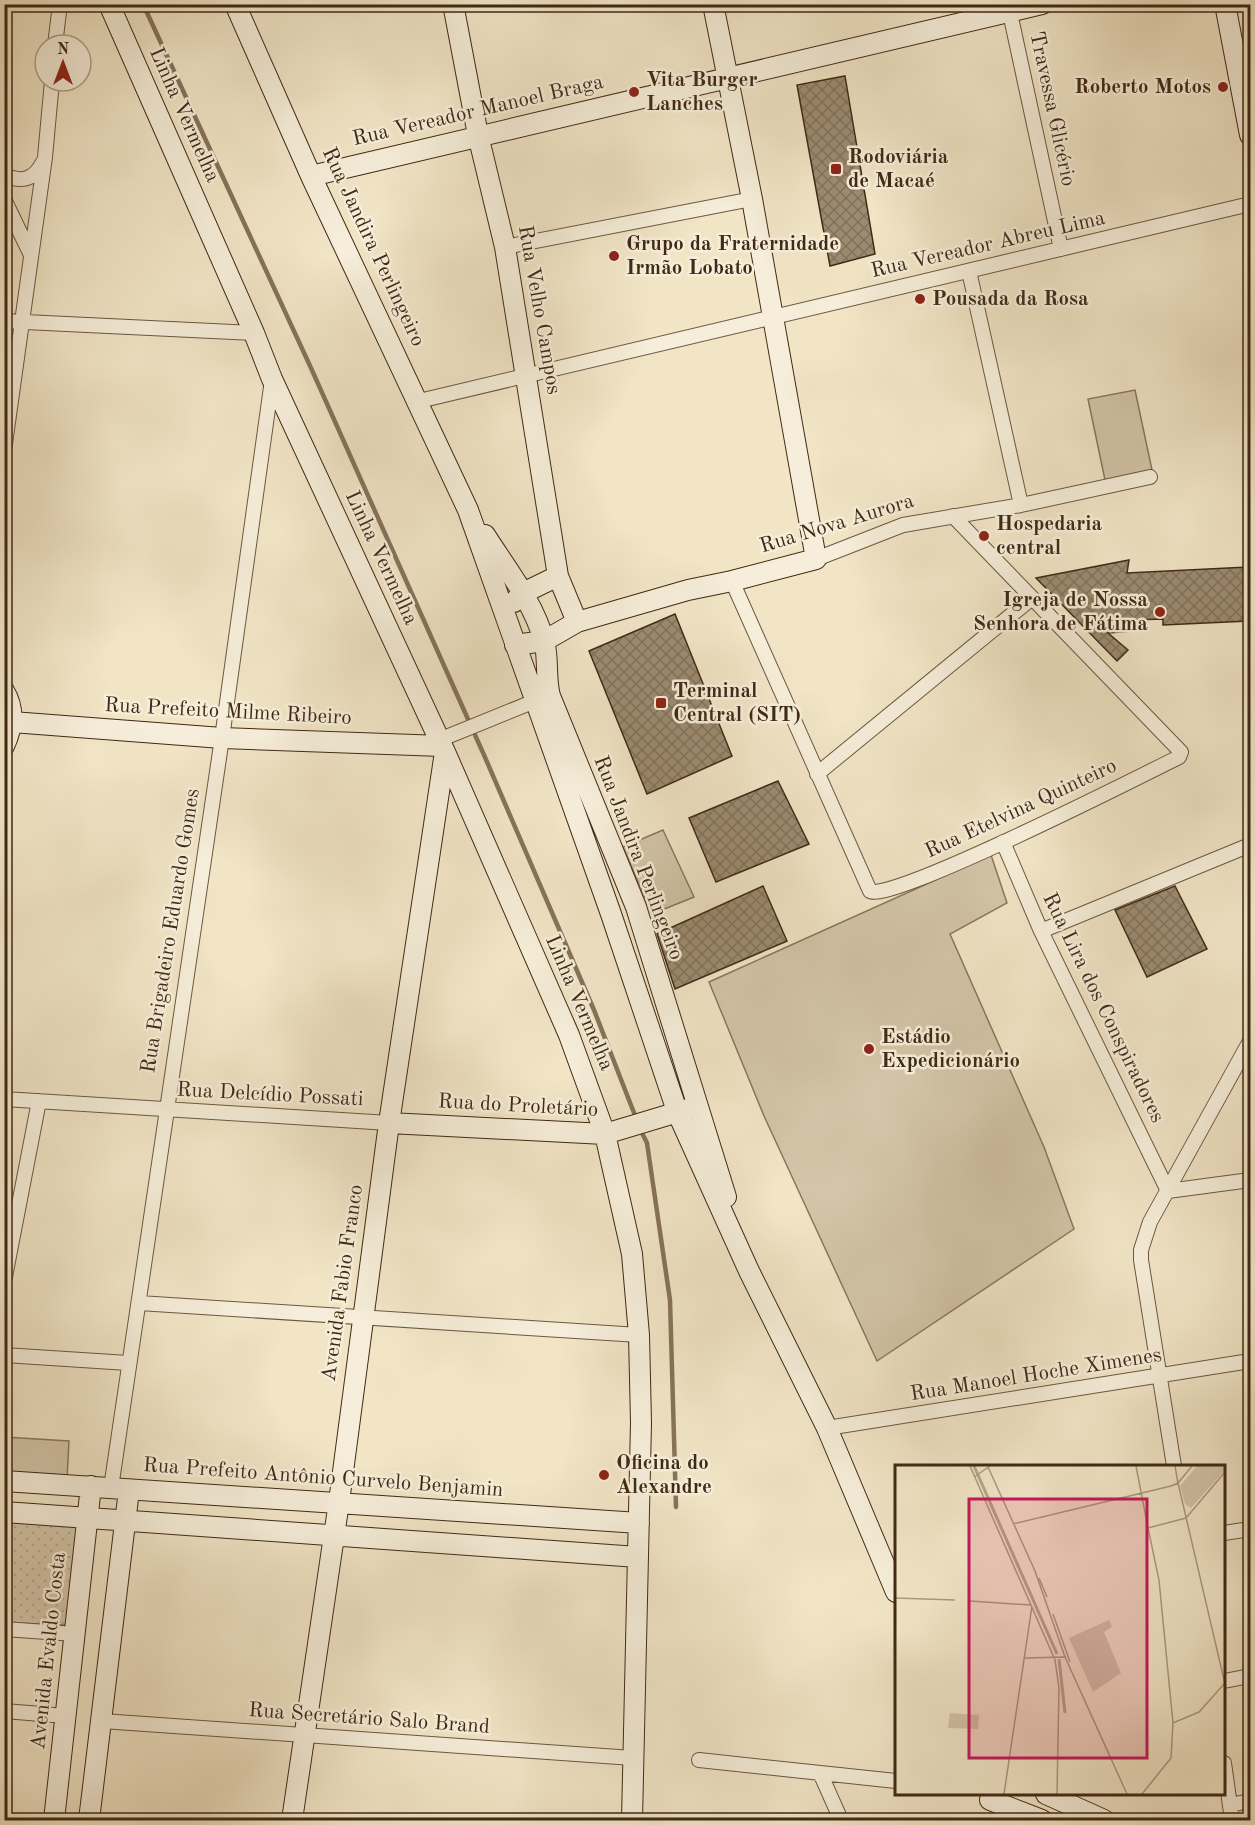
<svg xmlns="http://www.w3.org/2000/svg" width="1255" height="1825" viewBox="0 0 1255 1825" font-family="'Old Standard TT',serif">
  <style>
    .grass { fill: #d3c5a8; stroke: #8a775e; stroke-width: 1.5 }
    .park { fill: url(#park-dots); stroke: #8a775e; stroke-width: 1.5 }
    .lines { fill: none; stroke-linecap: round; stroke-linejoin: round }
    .stream { stroke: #86735b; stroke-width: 4.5 }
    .building { fill: url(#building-cross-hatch); stroke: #402915; stroke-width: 1.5 }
    .street-casing { stroke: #6c5841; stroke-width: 16 }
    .secondary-casing { stroke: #402915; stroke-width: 22 }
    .street { stroke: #f6eeda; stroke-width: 14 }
    .secondary { stroke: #f6eeda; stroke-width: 20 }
    .poi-dot { fill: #8f2418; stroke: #f6eeda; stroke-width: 2 }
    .labels { text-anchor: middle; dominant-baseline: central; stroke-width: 5; stroke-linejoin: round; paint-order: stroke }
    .poi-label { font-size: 21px; font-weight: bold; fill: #402915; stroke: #f6eeda; text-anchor: start }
    .street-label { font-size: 21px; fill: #402915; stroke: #f6eeda }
    .inset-river { fill: none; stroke: #b5a58a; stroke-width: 3 }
    .inset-road { fill: none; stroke: #aa9a7f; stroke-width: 1.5 }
    .view { fill: #c2185b; fill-opacity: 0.15; stroke: #c2185b; stroke-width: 3 }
    .inset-edge { fill: none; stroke: #402915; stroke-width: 3 }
  </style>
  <defs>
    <pattern id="park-dots" width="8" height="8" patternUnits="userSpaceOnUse" patternTransform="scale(1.5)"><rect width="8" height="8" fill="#d3c5a8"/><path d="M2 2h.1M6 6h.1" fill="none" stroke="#b6a990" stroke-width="1.8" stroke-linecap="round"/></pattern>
    <pattern id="building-cross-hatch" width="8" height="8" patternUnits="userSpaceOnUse" patternTransform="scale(1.5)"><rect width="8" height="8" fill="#9c8b71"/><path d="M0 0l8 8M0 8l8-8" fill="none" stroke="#81725c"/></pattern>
  </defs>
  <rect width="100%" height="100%" fill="#f1e5c6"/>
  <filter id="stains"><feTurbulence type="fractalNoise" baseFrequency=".00333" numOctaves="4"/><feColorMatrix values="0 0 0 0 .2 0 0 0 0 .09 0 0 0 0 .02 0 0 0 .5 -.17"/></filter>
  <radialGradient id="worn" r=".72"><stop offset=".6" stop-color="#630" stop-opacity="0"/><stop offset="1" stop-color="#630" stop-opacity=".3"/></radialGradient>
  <path class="grass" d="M 1135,390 L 1152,470 L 1105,480 L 1088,399 Z
    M 663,830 L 694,897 L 652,914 L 623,847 Z
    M 991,855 L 1007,903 L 950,934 L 1044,1147 L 1074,1229 L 877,1361 L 764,1116 L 709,982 Z
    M 4,1437 L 69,1441 L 67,1479 L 5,1475 Z"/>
  <path class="park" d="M 4,1517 L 71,1523 L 78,1528 L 66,1625 L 5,1623 Z"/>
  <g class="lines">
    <path class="stream" d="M 143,4 L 311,368 L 484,755 L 594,1010 L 636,1118
      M 640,1129 L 647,1143 L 670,1300 L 676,1507"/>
  </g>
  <path class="building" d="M 845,76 L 875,254 L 830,266 L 797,85 Z
    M 1129,560 L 1127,573 L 1248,567 L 1249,621 L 1163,625 L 1163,619 L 1131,620 L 1132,631 L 1108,633 L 1128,650 L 1117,661 L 1036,578 Z
    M 675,614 L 732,756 L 647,794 L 589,651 Z
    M 778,781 L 809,844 L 716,882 L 689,818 Z
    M 763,886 L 787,941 L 675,989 L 657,934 Z
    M 1175,886 L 1207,949 L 1147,977 L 1115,910 Z"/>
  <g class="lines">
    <g class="street-casing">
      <path id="street" d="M 1010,13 L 1061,249
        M 55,45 L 60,4
        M 4,175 C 22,183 34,180 43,162
        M 4,199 L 30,253
        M 505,247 L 752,199
        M 969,271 L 1021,505
        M 4,321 L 254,333
        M 419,401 L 1250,204
        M 4,451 L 45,157 L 52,81
        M 816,559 L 903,525 L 1021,505 L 1150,477
        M 732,581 L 870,891 C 888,904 1143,775 1179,757 L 1181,752 L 953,516
        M 439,740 L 535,701
        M 817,774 L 1032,598
        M 1003,842 L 1041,931 L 1168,1191
        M 1041,931 L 1250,845
        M 4,1099 L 389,1123
        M 1168,1191 L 1250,1180
        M 4,1282 L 39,1101
        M 139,1303 L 639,1335
        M 4,1355 L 128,1363
        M 827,1428 L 1250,1361
        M 1174,1466 L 1141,1260 L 1141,1250 L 1150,1222 L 1250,1041
        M 111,1488 L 222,738 L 272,380
        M 1224,1533 L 1250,1529
        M 4,1629 L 75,1634
        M 1224,1681 L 1250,1676
        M 4,1711 L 66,1716
        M 102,1721 L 633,1758
        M 699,1760 L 896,1781
        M 1224,1763 L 1232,1820
        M 821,1775 L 841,1820
        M 1230,1805 L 1250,1801"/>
    </g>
    <g class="secondary-casing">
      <path id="secondary" d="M 109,4 L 254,333 L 272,379 L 445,752 L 569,1035 L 605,1134 L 632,1254 L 639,1335 L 641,1423 L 632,1820
        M 235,4 L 311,176 L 468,510 L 611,914 L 678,1114 L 749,1271 L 827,1428 L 896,1592
        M 453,4 L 478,135 L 505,247 L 558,576 L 577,622
        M 1225,4 L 1250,135
        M 311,176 L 1042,4
        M 485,535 C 506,568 534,603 544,641 C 549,658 545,678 550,696 L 636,907 L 726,1197
        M 514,602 L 523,593 L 558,576
        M 515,645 L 544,641 L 577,622 L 688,590 L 732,581 L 816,559 L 752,199 L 713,4
        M 4,691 C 15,709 13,727 4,746
        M 12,722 L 222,738 L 442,746
        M 389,1123 L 605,1134 L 688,1109
        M 4,1481 L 639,1523
        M 4,1512 L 638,1557
        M 1046,1794 L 1104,1820
        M 990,1800 L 1042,1820
        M 54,1820 L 91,1486
        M 89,1820 L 129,1490
        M 292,1820 L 339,1502 L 389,1123 L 445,752"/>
    </g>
    <use href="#street" class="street"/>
    <use href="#secondary" class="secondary"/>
  </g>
  <g class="poi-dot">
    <circle cx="1223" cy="87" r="6"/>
    <circle cx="634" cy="92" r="6"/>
    <rect x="830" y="163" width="12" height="12" rx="3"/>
    <circle cx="614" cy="256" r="6"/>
    <circle cx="920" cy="299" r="6"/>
    <circle cx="984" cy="536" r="6"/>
    <circle cx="1160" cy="612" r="6"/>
    <rect x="655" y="697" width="12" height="12" rx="3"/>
    <circle cx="869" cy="1049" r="6"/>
    <circle cx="604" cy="1475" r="6"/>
  </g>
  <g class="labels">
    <g class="poi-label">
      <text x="646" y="80">Vita Burger<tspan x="646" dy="24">Lanches</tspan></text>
      <text x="1211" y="87" text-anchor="end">Roberto Motos</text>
      <text x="848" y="157">Rodoviária<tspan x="848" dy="24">de Macaé</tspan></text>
      <text x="626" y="244">Grupo da Fraternidade<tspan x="626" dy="24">Irmão Lobato</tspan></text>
      <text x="932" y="299">Pousada da Rosa</text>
      <text x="996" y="524">Hospedaria<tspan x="996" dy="24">central</tspan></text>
      <text x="1148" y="600" text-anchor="end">Igreja de Nossa<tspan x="1148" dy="24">Senhora de Fátima</tspan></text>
      <text x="673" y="691">Terminal<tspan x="673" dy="24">Central (SIT)</tspan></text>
      <text x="881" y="1037">Estádio<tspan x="881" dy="24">Expedicionário</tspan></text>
      <text x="616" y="1463">Oficina do<tspan x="616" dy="24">Alexandre</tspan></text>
    </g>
    <g class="street-label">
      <text transform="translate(1052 109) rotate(78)">Travessa Glicério</text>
      <text transform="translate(478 111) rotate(-13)">Rua Vereador Manoel Braga</text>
      <text transform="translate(184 115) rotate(66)">Linha Vermelha</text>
      <text transform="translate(988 245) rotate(-13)">Rua Vereador Abreu Lima</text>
      <text transform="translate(373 247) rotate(65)">Rua Jandira Perlingeiro</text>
      <text transform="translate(539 310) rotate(80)">Rua Velho Campos</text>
      <text transform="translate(837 524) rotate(-17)">Rua Nova Aurora</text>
      <text transform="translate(381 558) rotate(65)">Linha Vermelha</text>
      <text transform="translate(228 712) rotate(3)">Rua Prefeito Milme Ribeiro</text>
      <text transform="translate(1021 809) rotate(-25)">Rua Etelvina Quinteiro</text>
      <text transform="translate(638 858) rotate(69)">Rua Jandira Perlingeiro</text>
      <text transform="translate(171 931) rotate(-81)">Rua Brigadeiro Eduardo Gomes</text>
      <text transform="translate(579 1003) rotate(67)">Linha Vermelha</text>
      <text transform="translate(1103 1008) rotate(64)">Rua Lira dos Conspiradores</text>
      <text transform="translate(270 1095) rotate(3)">Rua Delcídio Possati</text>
      <text transform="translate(518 1106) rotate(3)">Rua do Proletário</text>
      <text transform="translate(343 1283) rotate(-82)">Avenida Fabio Franco</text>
      <text transform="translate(1036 1375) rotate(-9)">Rua Manoel Hoche Ximenes</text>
      <text transform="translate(323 1478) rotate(4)">Rua Prefeito Antônio Curvelo Benjamin</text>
      <text transform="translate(49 1651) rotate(-84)">Avenida Evaldo Costa</text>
      <text transform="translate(369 1719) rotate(4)">Rua Secretário Salo Brand</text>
    </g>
  </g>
  <g transform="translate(895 1465)">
    <rect width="330" height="330" fill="#f1e5c6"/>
    <path d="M 214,155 L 217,162 L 209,167 L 226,208 L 198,227 L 174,173 Z" fill="#d3c5a8"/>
    <path d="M 302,1 L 330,1 L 330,5 L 296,43 L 290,39 L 285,21 ZM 55,248 L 84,250 L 83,264 L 53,263 Z" fill="#d3c5a8"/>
    <path class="inset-river" d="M 79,1 L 162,189M 164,194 L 170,248"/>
    <path class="inset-road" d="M 75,1 L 160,195 L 164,223 L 162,329M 241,1 L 253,63M 297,1 L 283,18 L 330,219M 93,2 L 140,106 L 170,192 L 232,329M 79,12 L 95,1M 291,53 L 253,63 L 264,115 L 278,258 L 304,247 L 330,218M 291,53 L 330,7M 118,59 L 276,21 L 283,18 L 280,1M 144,113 L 152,132M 0,133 L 60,135M 75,136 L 136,140M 158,149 L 175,197M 129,193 L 171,192M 109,329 L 137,141M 247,329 L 276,293 L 278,258"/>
    <path class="view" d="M 74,34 L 252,34 L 252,293 L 74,293 Z"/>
    <rect width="330" height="330" class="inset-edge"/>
  </g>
  <rect width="1255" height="1825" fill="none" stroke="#f1e5c6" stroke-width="24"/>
  <rect x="6" y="6" width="1243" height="1813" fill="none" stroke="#402915" stroke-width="3"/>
  <rect x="12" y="12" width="1231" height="1801" fill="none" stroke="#402915" stroke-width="1.5"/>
  <g transform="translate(63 63)"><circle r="28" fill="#f6eeda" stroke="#ad9f8b" stroke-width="1.5"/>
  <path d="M0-4.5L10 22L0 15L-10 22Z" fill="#8f2418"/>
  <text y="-9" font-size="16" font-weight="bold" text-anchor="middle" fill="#402915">N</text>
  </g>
  <rect width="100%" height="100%" filter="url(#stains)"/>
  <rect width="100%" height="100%" fill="url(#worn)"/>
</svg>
